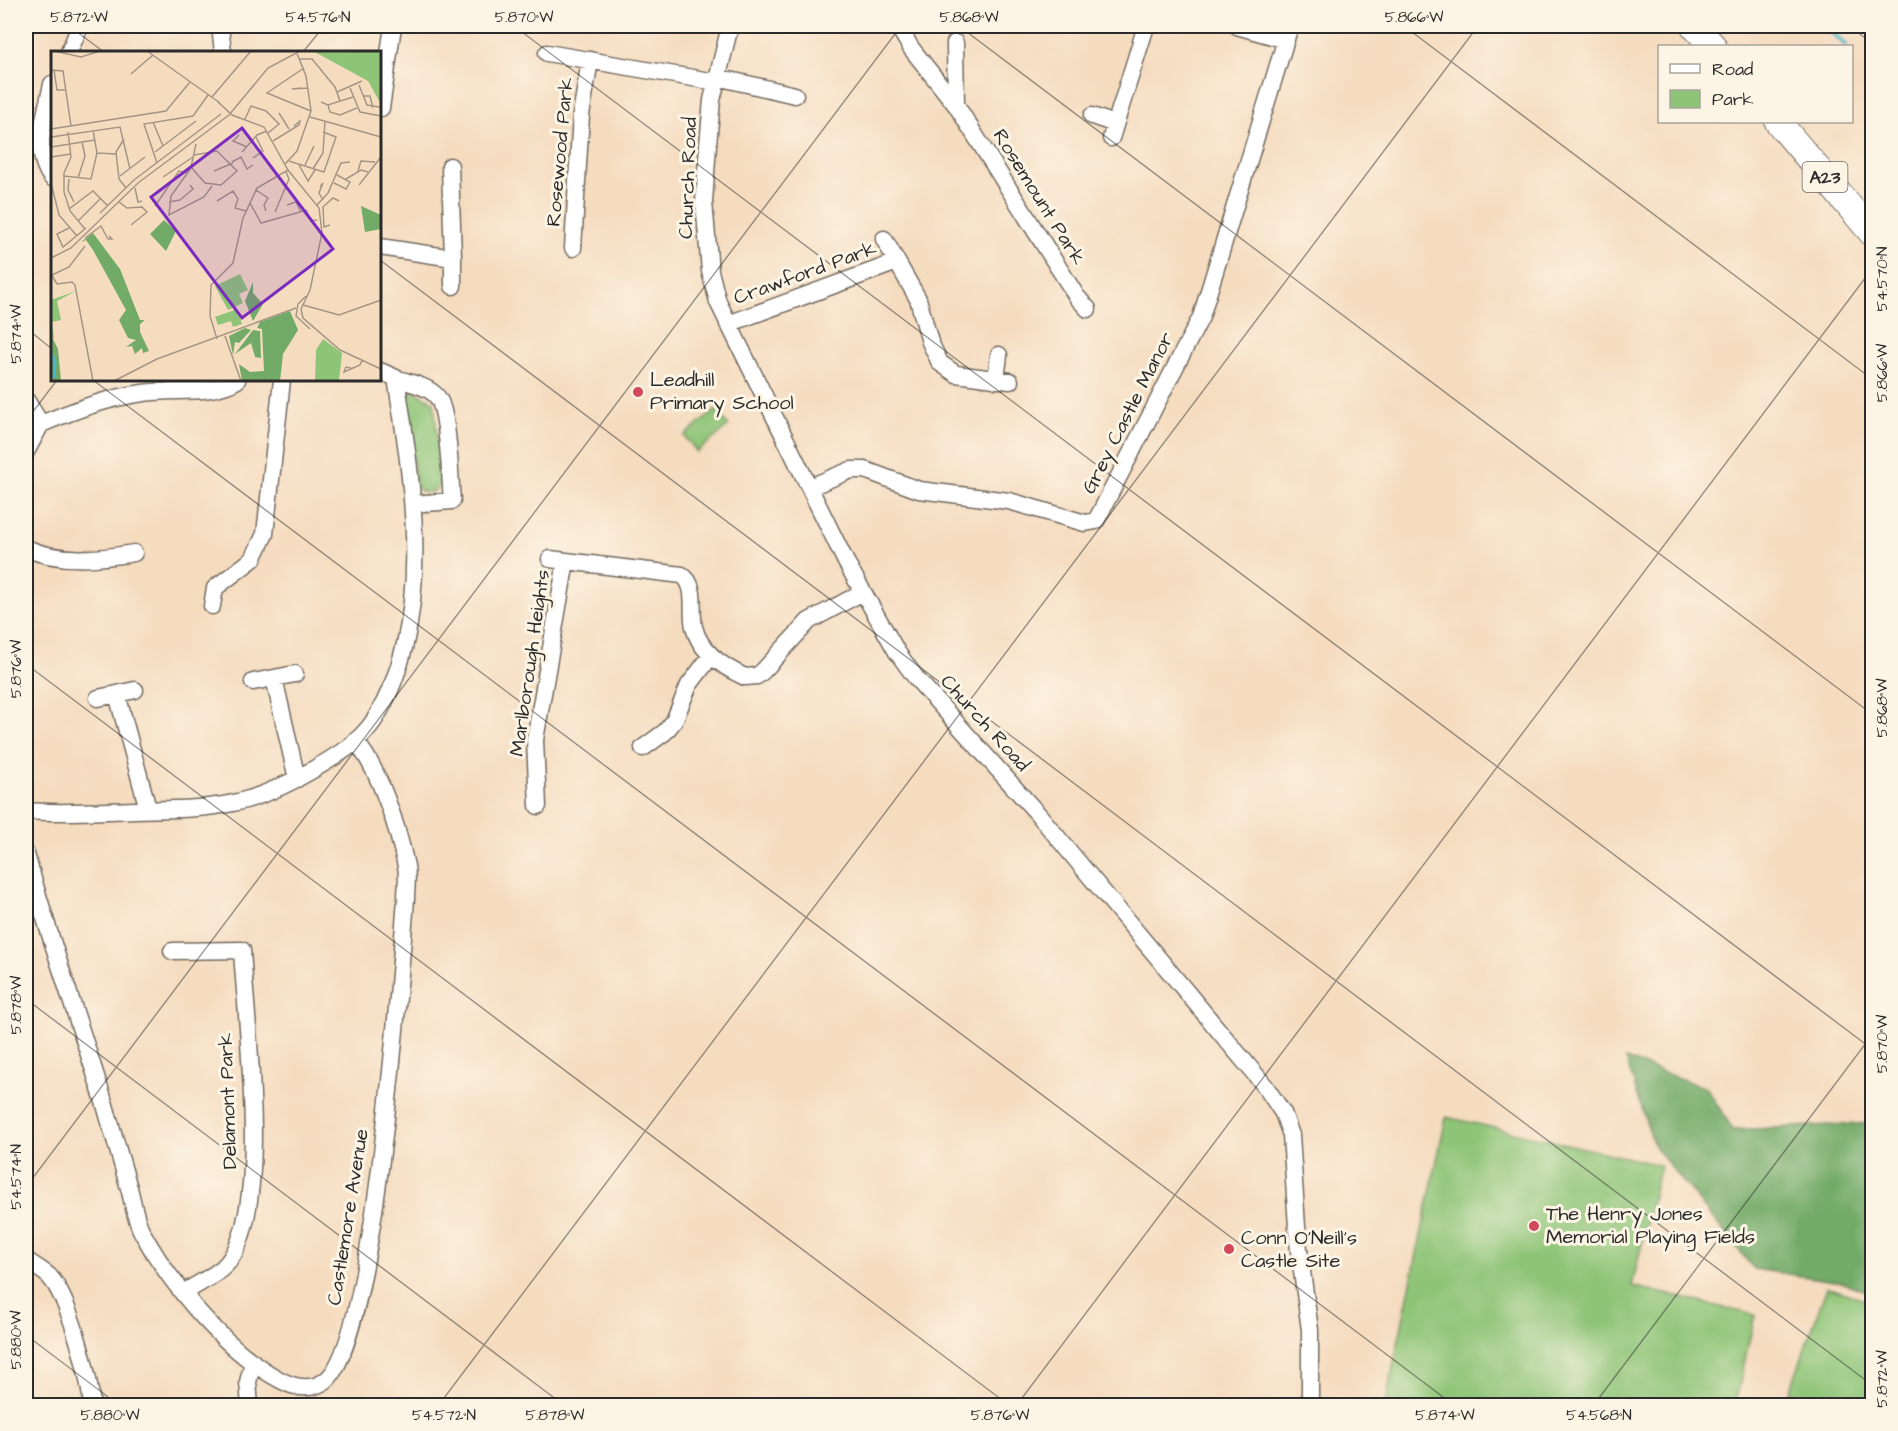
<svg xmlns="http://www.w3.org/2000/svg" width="1898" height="1431" viewBox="0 0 1898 1431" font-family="'Architects Daughter',sans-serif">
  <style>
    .green { fill: #8ec477; stroke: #5c7851; stroke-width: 1.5 }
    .forest { fill: #72aa68; stroke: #4e6a4a; stroke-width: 1.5 }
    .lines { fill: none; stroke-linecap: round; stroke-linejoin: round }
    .stream { stroke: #4bb6c8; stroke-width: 4.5 }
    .street-casing { stroke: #72695f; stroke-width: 19 }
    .primary-casing { stroke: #72695f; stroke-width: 28 }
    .street { stroke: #fff; stroke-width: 16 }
    .primary { stroke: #fff; stroke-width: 26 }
    .ticks { fill: none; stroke: #2b2b2b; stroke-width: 1.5; stroke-opacity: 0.45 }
    .poi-dot { fill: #d1495b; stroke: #fcf5e5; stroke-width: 2 }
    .labels { text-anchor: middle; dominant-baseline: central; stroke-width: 6; stroke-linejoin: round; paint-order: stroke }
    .shield { fill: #fcf5e5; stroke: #6a6863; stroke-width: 1.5 }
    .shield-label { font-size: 18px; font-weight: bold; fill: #2b2b2b }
    .street-label { font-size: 20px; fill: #2b2b2b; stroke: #fcf5e5 }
    .poi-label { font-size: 20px; fill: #2b2b2b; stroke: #fcf5e5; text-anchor: start }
    .inset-river { fill: none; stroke: #4bb6c8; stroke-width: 3 }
    .inset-road { fill: none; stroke: #a49584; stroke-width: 1.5 }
    .view { fill: #7b2cbf; fill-opacity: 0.15; stroke: #7b2cbf; stroke-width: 3 }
    .inset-edge { fill: none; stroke: #2b2b2b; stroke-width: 3 }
    .neatline { fill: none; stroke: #2b2b2b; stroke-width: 2 }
    .ticks-label { font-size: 15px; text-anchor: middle; fill: #2b2b2b }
  </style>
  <rect width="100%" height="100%" fill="#fcf5e5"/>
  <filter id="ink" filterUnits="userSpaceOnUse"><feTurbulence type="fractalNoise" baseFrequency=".0167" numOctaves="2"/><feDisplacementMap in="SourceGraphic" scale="12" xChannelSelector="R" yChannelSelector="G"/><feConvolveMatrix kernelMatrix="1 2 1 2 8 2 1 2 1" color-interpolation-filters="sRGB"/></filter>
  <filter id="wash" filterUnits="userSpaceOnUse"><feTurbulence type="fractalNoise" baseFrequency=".008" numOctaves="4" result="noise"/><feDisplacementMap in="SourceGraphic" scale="24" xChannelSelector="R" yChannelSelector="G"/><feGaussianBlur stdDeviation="1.35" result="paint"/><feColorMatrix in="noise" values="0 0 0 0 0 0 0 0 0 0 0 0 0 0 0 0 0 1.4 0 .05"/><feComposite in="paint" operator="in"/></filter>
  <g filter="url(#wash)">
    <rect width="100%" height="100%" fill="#f5dcbf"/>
    <path class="green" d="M 409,388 L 434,402 L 441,483 L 433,492 L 423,492 L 416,486 L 404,391 Z
      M 716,410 L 729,426 L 697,452 L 684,436 Z
      M 1446,1117 L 1660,1165 L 1632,1286 L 1755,1315 L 1735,1405 L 1385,1405 Z
      M 1827,1287 L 1872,1302 L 1872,1405 L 1826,1405 L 1789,1393 Z"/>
    <path class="forest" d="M 1626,1059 L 1707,1088 L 1733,1130 L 1872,1123 L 1872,1293 L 1841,1282 L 1754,1269 L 1654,1146 Z"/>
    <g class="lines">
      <path class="stream" d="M 1824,26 L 1846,45"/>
    </g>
  </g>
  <g filter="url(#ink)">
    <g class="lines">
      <g class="street-casing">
        <path id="street" d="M 220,26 L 223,52
          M 730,26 L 712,100 L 708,145 L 704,202 L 710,271 L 718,302 L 846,562 L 897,652 L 916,678 L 1038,814 L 1265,1086 L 1283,1113 L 1291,1135 L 1298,1242 L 1310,1330 L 1310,1406
          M 898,26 L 911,48 L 956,105 L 1077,297 L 1088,309
          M 1237,26 L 1286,40
          M 955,43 L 956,105
          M 69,52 L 80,26
          M 547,53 L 716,82
          M 717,77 L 795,95
          M 52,84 C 46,115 31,151 52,178
          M 381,108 L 393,26
          M 1092,116 L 1115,124
          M 1111,138 L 1146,26
          M 884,239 L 897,262
          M 380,247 L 453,258 L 450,166
          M 573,248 L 581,115 L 590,60
          M 453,258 L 453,286
          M 728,324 L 897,262 L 918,299 L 930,342 L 940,363 L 956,374 L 1010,381
          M 396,378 C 409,383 430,386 438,398 C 449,414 450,480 452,501 L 413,504
          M 996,380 L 999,355
          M 26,400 L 41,424
          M 26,452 L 41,424 C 75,410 107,398 143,393 C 174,388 210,396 237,380
          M 810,487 L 851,470 L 865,470 L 919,490 L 1009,501 L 1085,523 L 1096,521 L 1201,317 L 1290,26
          M 26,548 C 59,563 99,559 134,553
          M 550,559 L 566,561
          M 212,606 L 215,588 L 253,559 L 265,534 L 282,380
          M 274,678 L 297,779
          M 253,682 L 295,674
          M 117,694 L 135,690
          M 98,698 L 117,694 L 148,809
          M 643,748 L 665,732 L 674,721 L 689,685 L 711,656
          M 538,806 L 535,740 L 566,561 L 682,575 C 698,586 690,610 694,627 C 700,652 723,667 745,677 L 757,676 L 763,671 L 809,621 L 863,592
          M 26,811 C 62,814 98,811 134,810 C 167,809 201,810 233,803 C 259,798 286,785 309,772 C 333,758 359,744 375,719 C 435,623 413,484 396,378 L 380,371
          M 26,854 C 49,938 79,1021 105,1105 C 113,1133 121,1160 129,1188 C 133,1202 135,1219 142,1232 C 169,1282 215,1337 262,1369 C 280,1381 303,1396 325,1381 C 374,1346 400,974 406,899 C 406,889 408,877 406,866 C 398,829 380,769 355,741
          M 172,951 L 242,950 C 246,1023 270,1200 231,1258 C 221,1274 199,1282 184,1293
          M 26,1260 C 33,1265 42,1270 49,1276 C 70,1299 89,1375 92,1406
          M 250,1406 L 248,1382 L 253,1362"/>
      </g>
      <g class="primary-casing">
        <path id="primary" d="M 1694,26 L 1713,46
          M 1778,122 L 1872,233"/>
      </g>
      <use href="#street" class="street"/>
      <use href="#primary" class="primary"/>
    </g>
  </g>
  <path class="ticks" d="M 69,26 L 104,52M 514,26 L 1872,1049M 959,26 L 1872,714M 1404,26 L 1872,379M 1849,26 L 1872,43M 303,52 L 324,26M 380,260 L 1872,1385M 26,328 L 52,349M 93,380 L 1455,1406M 26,421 L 57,380M 26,664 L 1010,1406M 26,999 L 565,1406M 26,1187 L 901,26M 26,1335 L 120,1406M 438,1406 L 1478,26M 1016,1406 L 1872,269M 1593,1406 L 1872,1035"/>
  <g class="poi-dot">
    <circle cx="638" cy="392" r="6"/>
    <circle cx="1534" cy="1226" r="6"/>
    <circle cx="1229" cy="1249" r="6"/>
  </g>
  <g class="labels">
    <rect class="shield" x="1802.5" y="162" width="45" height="30" rx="4.5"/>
    <g class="shield-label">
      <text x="1825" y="177">A23</text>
    </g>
    <g class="street-label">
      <text transform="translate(560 152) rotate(-85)">Rosewood Park</text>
      <text transform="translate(688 178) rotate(-88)">Church Road</text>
      <text transform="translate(1039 197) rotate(58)">Rosemount Park</text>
      <text transform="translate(805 273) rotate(-20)">Crawford Park</text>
      <text transform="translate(1128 413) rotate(-63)">Grey Castle Manor</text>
      <text transform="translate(530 663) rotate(-82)">Marlborough Heights</text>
      <text transform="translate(985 723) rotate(48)">Church Road</text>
      <text transform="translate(228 1101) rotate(-92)">Delamont Park</text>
      <text transform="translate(348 1217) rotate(-81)">Castlemore Avenue</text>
    </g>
    <g class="poi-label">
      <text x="650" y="380">Leadhill<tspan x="650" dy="23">Primary School</tspan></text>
      <text x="1546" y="1214">The Henry Jones<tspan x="1546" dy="23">Memorial Playing Fields</tspan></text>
      <text x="1241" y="1238">Conn O'Neill's<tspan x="1241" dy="23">Castle Site</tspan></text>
    </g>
  </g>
  <g transform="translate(51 51)">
    <rect width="330" height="330" fill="#f5dcbf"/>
    <path d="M 262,0 L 330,0 L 330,53 L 317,30 ZM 189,223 L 197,239 L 188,243 L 192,252 L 177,259 L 164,235 ZM 25,240 L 6,250 L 10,269 L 1,271 L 3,288 L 0,284 L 0,249 ZM 186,258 L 191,273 L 182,276 L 180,270 L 167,274 L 164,266 ZM 272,288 L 291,302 L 288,330 L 264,330 L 265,299 Z" fill="#8ec477"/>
    <path d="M 310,155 L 330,164 L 330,178 L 314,181 ZM 113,169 L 125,180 L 115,200 L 99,183 ZM 42,182 L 69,218 L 89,269 L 94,269 L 89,273 L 89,281 L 98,300 L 92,302 L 91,297 L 84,303 L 81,295 L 75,296 L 85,289 L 77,287 L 68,269 L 75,259 L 42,199 L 35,189 L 30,191 ZM 202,231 L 202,242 L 212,253 L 202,270 L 194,250 ZM 239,260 L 247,279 L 232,303 L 229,330 L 191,330 L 188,313 L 199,321 L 213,320 L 211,278 L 206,277 L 209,271 ZM 194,277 L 200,279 L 188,292 L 184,291 L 182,304 L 178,285 ZM 202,279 L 209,280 L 210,307 L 204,306 L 200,292 L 184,303 ZM 0,284 L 7,298 L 10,330 L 0,330 Z" fill="#72aa68"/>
    <path class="inset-river" d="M 0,303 L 4,310 L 3,327"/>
    <path class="inset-road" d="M 3,0 L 30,6 L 49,0M 96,0 L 169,52M 248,8 L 261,8 L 284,36 L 289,50M 253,17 L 216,42 L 260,60M 0,19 L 12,20 L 20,75M 3,19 L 6,39 L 15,39M 80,23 L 102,4M 308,34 L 316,54 L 329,56M 250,37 L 241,38 L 257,37M 299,37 L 309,61 L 330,65M 286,41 L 311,30M 312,45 L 319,45 L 322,57M 161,46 L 200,0M 166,50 L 181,64 L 213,76 L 237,119 L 268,157 L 271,182 L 259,239 L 250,258 L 252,267 L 289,299 L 330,318M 270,51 L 277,54 L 302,46M 277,54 L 279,61 L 289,64 L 306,57M 228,62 L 238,78M 259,66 L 330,86M 194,68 L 200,55 L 215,60 L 228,73 L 217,82M 102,71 L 112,95M 0,78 L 115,60 L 139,31M 17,81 L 20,106 L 13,122 L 13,141 L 19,160 L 34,178M 188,84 L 182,90 L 196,96M 0,86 L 69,76 L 79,118M 73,88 L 65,101 L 68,128 L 75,137M 222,90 L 248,74 L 249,70 L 243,75M 0,96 L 44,89M 104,101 L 145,70M 191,101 L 206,84 L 216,80M 46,102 L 65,103M 143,104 L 166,100 L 186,120 L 170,134 L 154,132 L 140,116 L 145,93M 0,106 L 20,103M 202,107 L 212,100 L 205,86M 238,110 L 273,121 L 285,86 L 272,81M 181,111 L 190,106 L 196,118 L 202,114M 106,112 L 93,73 L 142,65 L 157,44M 234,113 L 246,100 L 260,60 L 255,25 L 245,0M 248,114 L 257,130 L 264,119M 254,114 L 263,95M 140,117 L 120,145 L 118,164 L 153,146 L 161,135M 262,118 L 272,102 L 274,70M 163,120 L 182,112M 307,120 L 310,110 L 324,111M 13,125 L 40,128 L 46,102 L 42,79M 69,125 L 94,106M 112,126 L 142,106M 27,127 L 34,105 L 31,91M 18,128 L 17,139 L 23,151M 295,128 L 310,119 L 317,121M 0,132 L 8,164 L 26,185M 283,132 L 295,138 L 299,131 L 286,124M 308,134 L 330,106M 269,136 L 272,132 L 268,142 L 272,149M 84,137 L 87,151 L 91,150M 205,139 L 217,147 L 213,154 L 215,160M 166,150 L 182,140 L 187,148 L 184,157 L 195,160M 68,151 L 76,157 L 91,156 L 96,161 L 80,174M 118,151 L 129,149 L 142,138 L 139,134M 199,152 L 210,172 L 256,159M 236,154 L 245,151 L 250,161M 266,154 L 277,142 L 290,112 L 299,111M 104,155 L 128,120 L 136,122M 18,158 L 42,140 L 57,155M 255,159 L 260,170 L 266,169M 224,161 L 238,128 L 235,121M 49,162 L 83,129 L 170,63M 27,170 L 50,147M 279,174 L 273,176 L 272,156 L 282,147 L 288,150M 18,177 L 6,183 L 12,196 L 35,177M 34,187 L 50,175 L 57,188 L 61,188 L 58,185M 0,207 L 20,197 L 87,132 L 178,64 L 217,17 L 249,0M 0,223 L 6,233 L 21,231 L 24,234 L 42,330M 1,224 L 18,216 L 34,195M 255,245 L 247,253 L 245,265 L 259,278M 252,254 L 288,264 L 330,249M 174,285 L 190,330M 166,288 L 159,265 L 160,234 L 182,212 L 192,167 L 206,137 L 237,119M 300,317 L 295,316 L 293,321 L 309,314 L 311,309M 63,330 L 106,308 L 245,257"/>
    <path class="view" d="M 191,77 L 282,198 L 191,267 L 100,146 Z"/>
    <rect width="330" height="330" class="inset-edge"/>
  </g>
  <rect width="1898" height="1431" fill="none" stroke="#fcf5e5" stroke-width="66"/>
  <rect x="1658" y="45" width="195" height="78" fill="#fcf5e5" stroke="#a8a49b" stroke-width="1.5"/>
  <rect x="1670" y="64" width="30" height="9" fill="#ffffff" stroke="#a8a49b" stroke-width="1.5"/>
  <text x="1712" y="75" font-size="18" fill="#2b2b2b">Road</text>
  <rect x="1670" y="90" width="30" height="18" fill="#8ec477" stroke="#a8a49b" stroke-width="1.5"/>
  <text x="1712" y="105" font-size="18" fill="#2b2b2b">Park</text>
  <rect x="33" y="33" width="1832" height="1365" class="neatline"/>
  <g class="ticks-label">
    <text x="79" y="22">5.872°W</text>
    <text x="318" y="22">54.576°N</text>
    <text x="524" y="22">5.870°W</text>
    <text x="969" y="22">5.868°W</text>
    <text x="1414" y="22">5.866°W</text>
    <text transform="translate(1882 279) rotate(-90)" y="5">54.570°N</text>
    <text transform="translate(16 334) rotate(-90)" y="5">5.874°W</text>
    <text transform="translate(1882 373) rotate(-90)" y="5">5.866°W</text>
    <text transform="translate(16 669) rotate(-90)" y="5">5.876°W</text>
    <text transform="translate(1882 708) rotate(-90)" y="5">5.868°W</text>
    <text transform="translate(16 1005) rotate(-90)" y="5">5.878°W</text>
    <text transform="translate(1882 1044) rotate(-90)" y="5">5.870°W</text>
    <text transform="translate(16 1177) rotate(-90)" y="5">54.574°N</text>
    <text transform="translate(16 1340) rotate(-90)" y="5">5.880°W</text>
    <text transform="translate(1882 1379) rotate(-90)" y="5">5.872°W</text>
    <text x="110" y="1420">5.880°W</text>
    <text x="444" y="1420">54.572°N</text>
    <text x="555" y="1420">5.878°W</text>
    <text x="1000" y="1420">5.876°W</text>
    <text x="1445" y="1420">5.874°W</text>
    <text x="1599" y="1420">54.568°N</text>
  </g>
</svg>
